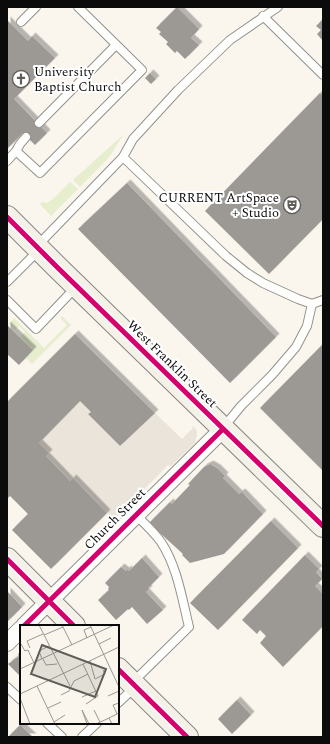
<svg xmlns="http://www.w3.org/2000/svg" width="330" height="744" viewBox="0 0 330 744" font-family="Spectral,serif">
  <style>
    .green { fill: #e6eece }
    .plaza { fill: #eae4da }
    .building { fill: #9c9995; filter: url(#shadow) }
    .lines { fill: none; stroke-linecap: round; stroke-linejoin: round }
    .lane-casing { stroke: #93918d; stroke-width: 10 }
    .street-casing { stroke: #93918d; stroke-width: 18 }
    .secondary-casing { stroke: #898784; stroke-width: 24 }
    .lane { stroke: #fefefc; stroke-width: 8 }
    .street { stroke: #fefefc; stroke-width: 16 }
    .secondary { stroke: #f4f1e8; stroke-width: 22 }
    .cycleway-casing { stroke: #fff; stroke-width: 8 }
    .cycleway { stroke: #d6006c; stroke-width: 5 }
    .labels { text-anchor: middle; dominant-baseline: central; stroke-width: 4; stroke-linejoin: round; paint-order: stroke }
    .poi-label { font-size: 13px; fill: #0b0b0b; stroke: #fff; text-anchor: start }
    .street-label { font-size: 13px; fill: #0b0b0b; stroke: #fff }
    .inset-road { fill: none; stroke: #9a9893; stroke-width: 1 }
    .view { fill: #5f5d5a; fill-opacity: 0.15; stroke: #5f5d5a; stroke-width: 2 }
    .inset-edge { fill: none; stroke: #0b0b0b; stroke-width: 2 }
  </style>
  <defs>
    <filter id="shadow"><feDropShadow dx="3.5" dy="-3.5" stdDeviation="0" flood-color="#0004"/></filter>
  </defs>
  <rect width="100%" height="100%" fill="#faf6ee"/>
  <path class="green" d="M 123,135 L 110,156 L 80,187 L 73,180 Z
    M 70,182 L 78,189 L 51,216 L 40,204 L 43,202 L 47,203 L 53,199 Z
    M 62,316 L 71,325 L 32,364 L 26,358 L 33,350 L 20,337 L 25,332 L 19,326 L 15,330 L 9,324 L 14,318 L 44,348 L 67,325 L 60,318 Z"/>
  <path class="plaza" d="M 80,401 L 91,412 L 88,414 L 120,446 L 155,413 L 182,439 L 193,428 L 192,427 L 193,426 L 196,429 L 197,434 L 195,443 L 170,467 L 168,465 L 114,520 L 73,478 L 70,481 L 61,472 L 46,456 L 39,443 Z"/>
  <path class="building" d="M 177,7 L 199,29 L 191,38 L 199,45 L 185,59 L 177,51 L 175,53 L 166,44 L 168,42 L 159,34 L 161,32 L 156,28 Z
    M 323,19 L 323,41 L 317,34 L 321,30 L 316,26 Z
    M 7,20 L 28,41 L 32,36 L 55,58 L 14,99 L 47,133 L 35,145 L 23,133 L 7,149 Z
    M 150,73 L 156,79 L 151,84 L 145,78 Z
    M 320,93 L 323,96 L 323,219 L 269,274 L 205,211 Z
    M 127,183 L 276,337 L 230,383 L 78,229 Z
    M 7,325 L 33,350 L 19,365 L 7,354 Z
    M 75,334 L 155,413 L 120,446 L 88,414 L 91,412 L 80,401 L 39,443 L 49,453 L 46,456 L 70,481 L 73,478 L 107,513 L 51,569 L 12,530 L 28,514 L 10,496 L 8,498 L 7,497 L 7,402 Z
    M 323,344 L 323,471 L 260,408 Z
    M 210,464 L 217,468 L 225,476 L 223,478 L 239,494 L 242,492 L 263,514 L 224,554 L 190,563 L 182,555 L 183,554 L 149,523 L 170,502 L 172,504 L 190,485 L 188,484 L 204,467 Z
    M 271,521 L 298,548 L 218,630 L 190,603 Z
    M 305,555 L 319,569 L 316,572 L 322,579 L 315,586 L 323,594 L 323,626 L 283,667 L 260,643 L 266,636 L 260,630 L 257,634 L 242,620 Z
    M 142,558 L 159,577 L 148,588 L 149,589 L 146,592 L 163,610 L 147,624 L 132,607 L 129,610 L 128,609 L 116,620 L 98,600 L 109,590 L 108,589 L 109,587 L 105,583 L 121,567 L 126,571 L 128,569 L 129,571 Z
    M 7,591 L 22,607 L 7,622 Z
    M 21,652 L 21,677 L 8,664 L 19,656 L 18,654 Z
    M 237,700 L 251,715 L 232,734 L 218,719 Z
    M 20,725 L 33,737 L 8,737 Z"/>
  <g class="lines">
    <g class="lane-casing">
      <path id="lane" d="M 263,16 L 323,75
        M 21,22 L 36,7
        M 39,123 L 116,45
        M 16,151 L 20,144 L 26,137
        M 123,157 L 226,256 L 247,273 L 263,283 L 298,299 L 312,304 L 323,300
        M 7,161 L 16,151 L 40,173 L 142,70 L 78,7
        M 37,246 L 123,157 L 133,139 L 178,90 L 230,40 L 278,7
        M 7,282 L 39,250
        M 7,300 L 36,329 L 76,287
        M 223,428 L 241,406 L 272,375 L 296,347 L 307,326 L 312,304
        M 132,683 L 189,627 C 182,598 177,566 161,542 C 154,532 144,523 135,514
        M 7,687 L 21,700
        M 118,703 L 135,687
        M 47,723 L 62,737
        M 82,737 L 97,723"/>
    </g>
    <g class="street-casing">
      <path id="street" d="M 24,626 L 223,429
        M 7,643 L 21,629"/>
    </g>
    <g class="secondary-casing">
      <path id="secondary" d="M 7,217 L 57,267 L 323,526
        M 7,559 L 74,626
        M 118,669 L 187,737"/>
    </g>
    <use href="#lane" class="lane"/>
    <use href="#street" class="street"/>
    <use href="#secondary" class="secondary"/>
    <g class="cycleway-casing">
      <path id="cycleway" d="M 7,217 L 57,267 L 323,526
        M 7,559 L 74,626
        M 24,626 L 223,429
        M 118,669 L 187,737"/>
    </g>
    <use href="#cycleway" class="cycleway"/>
  </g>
  <defs>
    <g id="church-ring" transform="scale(0.9)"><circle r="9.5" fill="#fff" stroke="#5f5d5a" stroke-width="1.5"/><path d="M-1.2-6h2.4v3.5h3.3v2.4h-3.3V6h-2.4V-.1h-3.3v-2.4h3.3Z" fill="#5f5d5a"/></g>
    <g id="theatre-ring" transform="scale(0.9)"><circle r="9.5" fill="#fff" stroke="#5f5d5a" stroke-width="1.5"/><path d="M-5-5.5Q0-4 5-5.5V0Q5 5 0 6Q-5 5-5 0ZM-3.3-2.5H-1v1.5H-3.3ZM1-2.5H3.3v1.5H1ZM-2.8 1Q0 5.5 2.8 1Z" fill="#5f5d5a"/></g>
  </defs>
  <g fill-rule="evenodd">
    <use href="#church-ring" x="21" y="79"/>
    <use href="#theatre-ring" x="292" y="205"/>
  </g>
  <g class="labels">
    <g class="poi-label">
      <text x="34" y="72">University<tspan x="34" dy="15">Baptist Church</tspan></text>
      <text x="279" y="198" text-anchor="end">CURRENT ArtSpace<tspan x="279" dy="15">+ Studio</tspan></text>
    </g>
    <g class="street-label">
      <text transform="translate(172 364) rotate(44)">West Franklin Street</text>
      <text transform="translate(115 519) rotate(-45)">Church Street</text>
    </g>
  </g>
  <g transform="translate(20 625)">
    <rect width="99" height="99" fill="#faf6ee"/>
    <path class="inset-road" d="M 19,0 L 50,61M 42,0 L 52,20M 70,0 L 99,62M 24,10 L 43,2M 67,13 L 64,5 L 71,2M 1,19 L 5,26 L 8,25 L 14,38M 79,19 L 91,13M 10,23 L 7,16 L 23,9M 22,34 L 19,26 L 29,21M 23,34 L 26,40 L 37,39M 70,36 L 75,54 L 85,49 L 83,45M 63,39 L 78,71 L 66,79M 0,44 L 94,0M 17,61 L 35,99M 0,69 L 99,22M 41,70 L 49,66 L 54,56 L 68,49M 88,71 L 99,66M 62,72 L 76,66M 0,73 L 10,99M 28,83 L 41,77M 74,85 L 80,97M 97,89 L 93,80 L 99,78M 34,97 L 45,90M 67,99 L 62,85 L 69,99M 76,99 L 89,93M 92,99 L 89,93 L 99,88"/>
    <path class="view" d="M 22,20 L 86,44 L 75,72 L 11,49 Z"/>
    <rect width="99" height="99" class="inset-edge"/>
  </g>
  <rect width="330" height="744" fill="none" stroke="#0b0b0b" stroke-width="16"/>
</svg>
